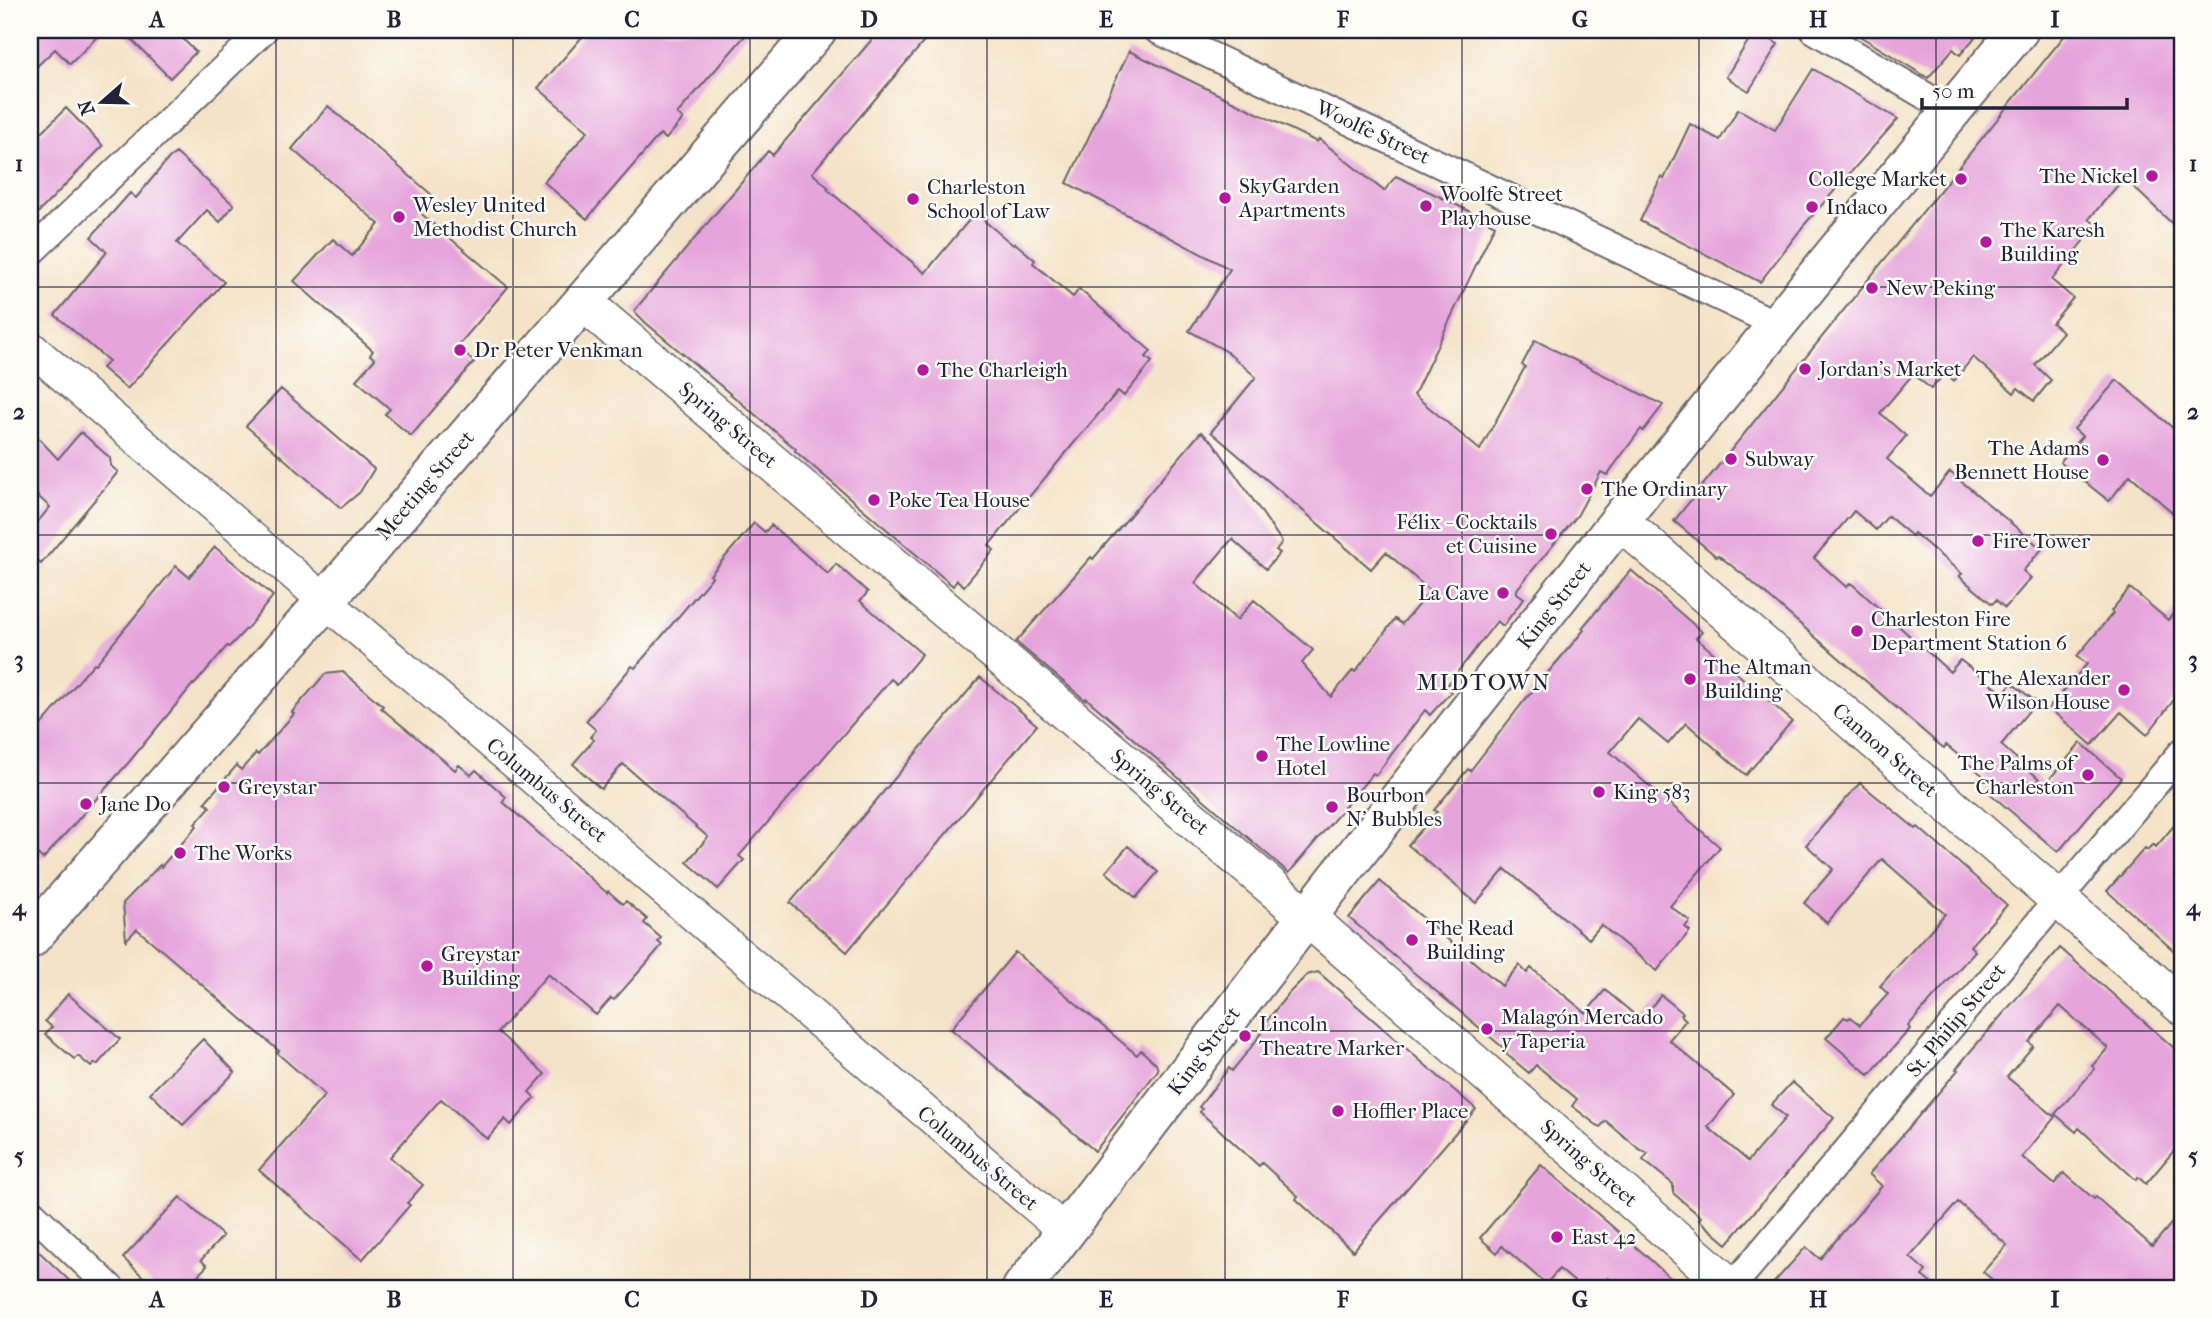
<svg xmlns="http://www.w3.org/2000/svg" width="2212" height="1318" viewBox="0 0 2212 1318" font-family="'IM FELL French Canon',serif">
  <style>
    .building { fill: #e6a4dc }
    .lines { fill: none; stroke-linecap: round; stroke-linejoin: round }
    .minor-casing { stroke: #6c666c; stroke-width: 30 }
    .tertiary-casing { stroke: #6c666c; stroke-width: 35 }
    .secondary-casing { stroke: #6c666c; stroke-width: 40 }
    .primary-casing { stroke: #6c666c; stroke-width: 42 }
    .minor { stroke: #fff; stroke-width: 26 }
    .tertiary { stroke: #fff; stroke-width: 32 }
    .secondary { stroke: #fff; stroke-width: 37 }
    .primary { stroke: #fff; stroke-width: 38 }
    .grid { fill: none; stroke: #22223b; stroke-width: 2; stroke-opacity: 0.55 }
    .poi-dot { fill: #b5179e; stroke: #fdfcf7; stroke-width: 2.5 }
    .labels { text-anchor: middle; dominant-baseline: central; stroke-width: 5; stroke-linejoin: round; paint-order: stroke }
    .street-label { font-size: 21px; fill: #22223b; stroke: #fdfcf7 }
    .poi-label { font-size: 21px; fill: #22223b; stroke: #fdfcf7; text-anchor: start }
    .neighbourhood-label { font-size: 23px; letter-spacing: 2px; fill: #22223b; stroke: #fdfcf7 }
    .neatline { fill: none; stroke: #22223b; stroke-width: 2.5 }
    .grid-label { font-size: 23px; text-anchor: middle; font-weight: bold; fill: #22223b }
  </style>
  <rect width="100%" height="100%" fill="#fdfcf7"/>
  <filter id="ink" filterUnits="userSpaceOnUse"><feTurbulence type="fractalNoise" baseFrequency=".0143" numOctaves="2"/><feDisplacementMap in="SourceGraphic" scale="14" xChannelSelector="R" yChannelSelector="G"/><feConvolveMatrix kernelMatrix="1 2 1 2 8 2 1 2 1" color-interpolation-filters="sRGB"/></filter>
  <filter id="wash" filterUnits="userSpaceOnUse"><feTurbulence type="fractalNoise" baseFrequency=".00686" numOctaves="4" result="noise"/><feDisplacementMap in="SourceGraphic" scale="28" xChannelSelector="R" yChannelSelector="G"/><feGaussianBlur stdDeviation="1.57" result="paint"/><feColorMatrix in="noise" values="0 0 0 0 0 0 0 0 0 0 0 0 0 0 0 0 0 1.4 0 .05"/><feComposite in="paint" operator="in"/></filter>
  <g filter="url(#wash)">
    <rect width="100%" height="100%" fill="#f4e3c8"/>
    <g id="blocks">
      <path class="building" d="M 30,30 L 104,30 L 70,64 L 55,49 L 30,73 Z
        M 122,30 L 174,30 L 196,52 L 170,78 Z
        M 588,30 L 750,30 L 677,114 L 683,119 L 666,139 L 660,134 L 587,219 L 544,182 L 588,131 L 538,88 Z
        M 880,30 L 934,30 L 812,173 L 829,188 L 827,189 L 925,273 L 975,213 L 1013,245 L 1015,243 L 1035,260 L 1033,263 L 1073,297 L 1079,289 L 1151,351 L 1146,357 L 1152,362 L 1124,396 L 1118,391 L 1074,443 L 989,545 L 994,550 L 964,586 L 957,580 L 953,586 L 795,451 L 796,449 L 646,323 L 634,311 L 768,151 L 773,155 Z
        M 1755,30 L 1778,44 L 1749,91 L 1726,77 Z
        M 1850,30 L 1981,30 L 1960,55 L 1953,49 L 1928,78 Z
        M 2069,30 L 2182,30 L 2182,233 L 2124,178 L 2089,219 L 2096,225 L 2052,280 L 2073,298 L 2052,323 L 2063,332 L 2035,365 L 2051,380 L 2034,401 L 2018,388 L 2014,393 L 1973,357 L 1954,381 L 1945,373 L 1931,389 L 1913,374 L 1880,413 L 1906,436 L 1887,459 L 1930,496 L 1950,472 L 2042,549 L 2023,571 L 2031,578 L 2005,608 L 1996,600 L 1992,604 L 1959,576 L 1962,574 L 1914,533 L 1912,536 L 1888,516 L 1876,530 L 1854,511 L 1814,558 L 1846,587 L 1851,583 L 1950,672 L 1960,660 L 2003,693 L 2012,683 L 2036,702 L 2001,745 L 2045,784 L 2081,743 L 2121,778 L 2058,852 L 1986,790 L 1992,783 L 1946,745 L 1944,748 L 1936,742 L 1746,577 L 1718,555 L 1717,557 L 1674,521 Z
        M 1129,51 L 1317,142 L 1319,139 L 1384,191 L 1396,176 L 1453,203 L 1495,225 L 1414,395 L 1480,450 L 1525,367 L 1522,365 L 1535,340 L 1663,405 L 1643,431 L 1641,429 L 1607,475 L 1601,472 L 1577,516 L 1517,589 L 1517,593 L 1524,598 L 1503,626 L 1497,621 L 1446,687 L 1451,692 L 1430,715 L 1425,710 L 1376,775 L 1373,773 L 1289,873 L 1086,698 L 1085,700 L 1016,642 L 1091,557 L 1093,559 L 1201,432 L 1213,442 L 1282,542 L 1276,550 L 1280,553 L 1266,569 L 1232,539 L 1195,583 L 1237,620 L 1254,600 L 1313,650 L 1302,663 L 1331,697 L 1353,670 L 1355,672 L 1395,619 L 1402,624 L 1430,591 L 1386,552 L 1371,569 L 1211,432 L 1256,377 L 1226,351 L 1189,331 L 1230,269 L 1067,183 Z
        M 1813,69 L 1898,119 L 1805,224 L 1760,282 L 1640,221 L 1661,177 L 1664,179 L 1690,124 L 1720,140 L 1738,109 L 1775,130 Z
        M 328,106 L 432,195 L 418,211 L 508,287 L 457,347 L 474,362 L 411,436 L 385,414 L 390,409 L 356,380 L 375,359 L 370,355 L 373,351 L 294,281 L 333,239 L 352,256 L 379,224 L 292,149 Z
        M 66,108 L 103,146 L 30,221 L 30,144 Z
        M 176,153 L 234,205 L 220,222 L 207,210 L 177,243 L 224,282 L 127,389 L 102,368 L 109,361 L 55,315 L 107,252 L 91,237 L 130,193 L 136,198 L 169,158 Z
        M 2117,380 L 2182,436 L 2182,521 L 2130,475 L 2109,501 L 2060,462 L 2082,436 L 2074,429 Z
        M 281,389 L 374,469 L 360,492 L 341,508 L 246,426 Z
        M 30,429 L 58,459 L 81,432 L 110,458 L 111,466 L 118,472 L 41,564 L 30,554 L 30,531 L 50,507 L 30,489 Z
        M 754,523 L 765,532 L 771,525 L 828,574 L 836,564 L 868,592 L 860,601 L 922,654 L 897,684 L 891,679 L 739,856 L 744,860 L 718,889 L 687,862 L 708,837 L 623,764 L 601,789 L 573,764 L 594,740 L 590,737 L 596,730 L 586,721 L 632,666 L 635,668 L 712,577 L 710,575 Z
        M 215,547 L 273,596 L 249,626 L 229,647 L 227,646 L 194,685 L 193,684 L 129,762 L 43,859 L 30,847 L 30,738 L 94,663 L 96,664 L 176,566 L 189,577 Z
        M 1631,570 L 1702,632 L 1696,638 L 1792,721 L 1746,775 L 1686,723 L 1668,744 L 1638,719 L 1610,752 L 1720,847 L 1670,906 L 1690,921 L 1685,927 L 1690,931 L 1657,971 L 1601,925 L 1589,939 L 1505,869 L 1476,903 L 1408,845 L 1437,812 L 1434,810 L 1468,769 L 1470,771 L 1524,701 L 1584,630 L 1582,628 Z
        M 2130,588 L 2168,620 L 2182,603 L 2182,689 L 2147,735 L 2121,712 L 2092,745 L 2049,708 L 2087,664 L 2077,656 L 2113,613 L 2111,611 Z
        M 343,672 L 383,706 L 381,708 L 455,770 L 459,765 L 471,775 L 476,770 L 506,797 L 503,802 L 607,893 L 608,891 L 623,904 L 626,901 L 647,919 L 644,923 L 661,938 L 658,942 L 662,945 L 646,964 L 614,1000 L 611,998 L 596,1015 L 548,974 L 498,1032 L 545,1074 L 529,1092 L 535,1098 L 511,1125 L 505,1119 L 487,1139 L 441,1099 L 390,1157 L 423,1185 L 407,1203 L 410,1205 L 362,1260 L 259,1170 L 325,1095 L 277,1053 L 279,1051 L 137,929 L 126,940 L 123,903 L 160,865 L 161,867 L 197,826 L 195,824 L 210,807 L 205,802 L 237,765 L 241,770 L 256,753 L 258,755 L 294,714 L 292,712 L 325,674 Z
        M 980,677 L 1037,725 L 847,952 L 790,903 Z
        M 1860,783 L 1916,829 L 1918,827 L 2007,905 L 1970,946 L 1975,951 L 1908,1026 L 1910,1029 L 1869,1075 L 1826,1038 L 1844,1017 L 1848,1019 L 1850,1017 L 1860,1025 L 1888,994 L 1880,986 L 1945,914 L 1882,859 L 1827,923 L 1804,903 L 1833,869 L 1806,845 Z
        M 2182,816 L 2182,958 L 2107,891 L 2145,848 L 2147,850 L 2153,844 L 2156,847 Z
        M 1128,846 L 1158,872 L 1136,898 L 1106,872 Z
        M 1380,881 L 1502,986 L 1519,965 L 1527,973 L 1531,968 L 1586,1013 L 1605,990 L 1641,1020 L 1661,995 L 1683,1013 L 1681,1015 L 1686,1020 L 1669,1040 L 1734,1095 L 1708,1127 L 1748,1161 L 1786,1117 L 1771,1105 L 1792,1082 L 1834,1118 L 1727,1244 L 1699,1220 L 1701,1217 L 1673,1193 L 1673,1184 L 1643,1160 L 1648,1153 L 1640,1150 L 1606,1121 L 1600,1127 L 1594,1123 L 1572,1106 L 1577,1099 L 1536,1065 L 1529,1073 L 1505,1053 L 1507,1051 L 1349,918 Z
        M 2060,948 L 2182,1055 L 2182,1141 L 2146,1184 L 2138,1177 L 2136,1180 L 2079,1128 L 2076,1132 L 2055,1114 L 2095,1069 L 2092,1066 L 2108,1048 L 2060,1006 L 2029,1042 L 2033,1046 L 2007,1077 L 2055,1117 L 2022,1157 L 2054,1184 L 2064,1173 L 2094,1199 L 2096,1197 L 2152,1246 L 2182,1211 L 2182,1259 L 2174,1268 L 2182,1276 L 2182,1288 L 2002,1288 L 1983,1272 L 2007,1245 L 1958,1202 L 1910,1257 L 1926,1271 L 1922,1276 L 1937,1288 L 1769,1288 L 1806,1247 L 1820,1259 L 1882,1186 L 1869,1174 L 1958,1070 L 1956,1069 L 1969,1053 Z
        M 1015,952 L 1137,1055 L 1141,1050 L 1156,1064 L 1158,1070 L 1095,1151 L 951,1029 Z
        M 1318,972 L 1476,1109 L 1353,1251 L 1296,1199 L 1298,1196 L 1262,1163 L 1259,1166 L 1200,1112 L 1202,1109 L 1199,1107 L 1229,1068 L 1232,1071 L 1249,1050 L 1263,1031 L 1260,1029 L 1289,993 L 1307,975 Z
        M 68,994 L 120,1039 L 97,1065 L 95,1063 L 91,1067 L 78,1056 L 74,1059 L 45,1034 L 52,1027 L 45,1021 Z
        M 203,1039 L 235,1072 L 183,1125 L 150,1093 Z
        M 1541,1165 L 1643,1253 L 1681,1288 L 1620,1288 L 1608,1278 L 1599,1288 L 1582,1288 L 1559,1269 L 1546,1284 L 1502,1246 L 1497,1253 L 1480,1238 Z
        M 180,1197 L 223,1236 L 201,1260 L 207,1266 L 197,1276 L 210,1288 L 155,1288 L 123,1258 Z
        M 30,1243 L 77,1288 L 30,1288 Z"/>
    </g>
  </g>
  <g filter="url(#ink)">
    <use href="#blocks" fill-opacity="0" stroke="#6c666c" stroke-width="2"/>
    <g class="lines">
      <g class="minor-casing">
        <path id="minor" d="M 1157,30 L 1778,325
          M 1814,30 L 1951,111
          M 30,253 L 264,30
          M 30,1211 L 111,1288
          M 1731,1288 L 2182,752"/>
      </g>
      <g class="tertiary-casing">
        <path id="tertiary" d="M 30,347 L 325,601 L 1066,1232"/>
      </g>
      <g class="secondary-casing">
        <path id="secondary" d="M 583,302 L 1307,917 L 1732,1288
          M 1620,521 L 2182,1006"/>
      </g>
      <g class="primary-casing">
        <path id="primary" d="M 30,939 L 325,601 L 817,30
          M 1022,1288 C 1118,1165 1211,1040 1307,917 C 1540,618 1776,321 2019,30"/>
      </g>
      <use href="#minor" class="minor"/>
      <use href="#tertiary" class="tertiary"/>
      <use href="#secondary" class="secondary"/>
      <use href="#primary" class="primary"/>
    </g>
  </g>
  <path class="grid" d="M 276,30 L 276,1288M 513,30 L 513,1288M 750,30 L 750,1288M 987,30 L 987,1288M 1225,30 L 1225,1288M 1462,30 L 1462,1288M 1699,30 L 1699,1288M 1936,30 L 1936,1288M 30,287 L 2182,287M 30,535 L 2182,535M 30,783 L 2182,783M 30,1031 L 2182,1031"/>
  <g class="poi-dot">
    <circle cx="2152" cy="176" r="7"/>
    <circle cx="1961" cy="179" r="7"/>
    <circle cx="1225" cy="198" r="7"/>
    <circle cx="913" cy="199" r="7"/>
    <circle cx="1426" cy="206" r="7"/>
    <circle cx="1812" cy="207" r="7"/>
    <circle cx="399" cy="217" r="7"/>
    <circle cx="1986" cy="242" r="7"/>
    <circle cx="1872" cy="288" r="7"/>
    <circle cx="460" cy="350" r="7"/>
    <circle cx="1805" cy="369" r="7"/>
    <circle cx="923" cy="370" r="7"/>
    <circle cx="1731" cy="459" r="7"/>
    <circle cx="2103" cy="460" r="7"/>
    <circle cx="1587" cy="489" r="7"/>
    <circle cx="874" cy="500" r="7"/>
    <circle cx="1551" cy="534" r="7"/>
    <circle cx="1978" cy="541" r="7"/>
    <circle cx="1503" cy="593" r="7"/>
    <circle cx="1857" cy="631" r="7"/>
    <circle cx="1690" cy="679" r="7"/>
    <circle cx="2124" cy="690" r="7"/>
    <circle cx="1262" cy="756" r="7"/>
    <circle cx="2088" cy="775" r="7"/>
    <circle cx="224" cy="787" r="7"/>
    <circle cx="1599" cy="792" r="7"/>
    <circle cx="86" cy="804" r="7"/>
    <circle cx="1332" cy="807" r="7"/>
    <circle cx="180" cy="853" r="7"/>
    <circle cx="1412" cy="940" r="7"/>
    <circle cx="427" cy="966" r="7"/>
    <circle cx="1487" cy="1029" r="7"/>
    <circle cx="1245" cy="1036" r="7"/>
    <circle cx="1338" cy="1111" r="7"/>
    <circle cx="1557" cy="1237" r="7"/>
  </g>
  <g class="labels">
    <g class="street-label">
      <text transform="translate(1373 132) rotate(25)">Woolfe Street</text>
      <text transform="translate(728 425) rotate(40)">Spring Street</text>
      <text transform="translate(425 485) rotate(-49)">Meeting Street</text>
      <text transform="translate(1554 605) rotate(-52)">King Street</text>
      <text transform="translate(1885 750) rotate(41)">Cannon Street</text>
      <text transform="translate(547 790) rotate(40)">Columbus Street</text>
      <text transform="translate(1160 792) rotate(40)">Spring Street</text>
      <text transform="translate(1956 1020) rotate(-50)">St. Philip Street</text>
      <text transform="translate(1204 1051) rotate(-53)">King Street</text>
      <text transform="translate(978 1158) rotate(40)">Columbus Street</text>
      <text transform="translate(1589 1163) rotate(41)">Spring Street</text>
    </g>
    <g class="poi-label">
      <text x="2138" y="176" text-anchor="end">The Nickel</text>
      <text x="1947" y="179" text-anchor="end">College Market</text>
      <text x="1239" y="186">SkyGarden<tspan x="1239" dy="24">Apartments</tspan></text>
      <text x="927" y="187">Charleston<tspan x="927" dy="24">School of Law</tspan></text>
      <text x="1440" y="194">Woolfe Street<tspan x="1440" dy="24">Playhouse</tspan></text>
      <text x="413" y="205">Wesley United<tspan x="413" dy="24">Methodist Church</tspan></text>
      <text x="1826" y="207">Indaco</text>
      <text x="2000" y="230">The Karesh<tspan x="2000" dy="24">Building</tspan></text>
      <text x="1886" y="288">New Peking</text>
      <text x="474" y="350">Dr Peter Venkman</text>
      <text x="1819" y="369">Jordan's Market</text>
      <text x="937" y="370">The Charleigh</text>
      <text x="2089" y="448" text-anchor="end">The Adams<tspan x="2089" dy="24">Bennett House</tspan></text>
      <text x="1745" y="459">Subway</text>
      <text x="1601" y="489">The Ordinary</text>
      <text x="888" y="500">Poke Tea House</text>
      <text x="1537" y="522" text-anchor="end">Félix - Cocktails<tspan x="1537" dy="24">et Cuisine</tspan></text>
      <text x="1992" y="541">Fire Tower</text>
      <text x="1489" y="593" text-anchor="end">La Cave</text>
      <text x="1871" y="619">Charleston Fire<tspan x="1871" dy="24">Department Station 6</tspan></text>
      <text x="1704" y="667">The Altman<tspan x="1704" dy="24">Building</tspan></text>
      <text x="2110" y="678" text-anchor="end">The Alexander<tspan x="2110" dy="24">Wilson House</tspan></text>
      <text x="1276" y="744">The Lowline<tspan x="1276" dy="24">Hotel</tspan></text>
      <text x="2074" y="763" text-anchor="end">The Palms of<tspan x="2074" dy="24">Charleston</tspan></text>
      <text x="238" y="787">Greystar</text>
      <text x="1613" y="792">King 583</text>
      <text x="1346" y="795">Bourbon<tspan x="1346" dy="24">N' Bubbles</tspan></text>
      <text x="100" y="804">Jane Do</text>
      <text x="194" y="853">The Works</text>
      <text x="1426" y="928">The Read<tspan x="1426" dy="24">Building</tspan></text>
      <text x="441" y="954">Greystar<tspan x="441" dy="24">Building</tspan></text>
      <text x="1501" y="1017">Malagón Mercado<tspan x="1501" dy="24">y Taperia</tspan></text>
      <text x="1259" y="1024">Lincoln<tspan x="1259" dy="24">Theatre Marker</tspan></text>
      <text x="1352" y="1111">Hoffler Place</text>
      <text x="1571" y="1237">East 42</text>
    </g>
    <g class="neighbourhood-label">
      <text x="1484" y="682">MIDTOWN</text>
    </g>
  </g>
  <rect width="2212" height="1318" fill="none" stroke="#fdfcf7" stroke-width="77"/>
  <g transform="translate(102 102) rotate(250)" stroke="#fdfcf7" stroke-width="5" paint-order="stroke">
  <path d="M0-5L12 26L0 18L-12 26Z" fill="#22223b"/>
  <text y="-10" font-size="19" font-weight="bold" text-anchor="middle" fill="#22223b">N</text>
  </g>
  <path d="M1922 98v10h205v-10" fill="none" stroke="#22223b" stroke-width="3.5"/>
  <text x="1932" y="98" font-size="21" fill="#22223b" stroke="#fdfcf7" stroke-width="5" paint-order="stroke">50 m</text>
  <rect x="38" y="38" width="2136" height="1242" class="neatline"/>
  <g class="grid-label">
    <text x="157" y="27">A</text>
    <text x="394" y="27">B</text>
    <text x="632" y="27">C</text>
    <text x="869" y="27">D</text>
    <text x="1106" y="27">E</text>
    <text x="1343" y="27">F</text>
    <text x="1580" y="27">G</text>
    <text x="1818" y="27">H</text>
    <text x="2055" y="27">I</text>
    <text x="19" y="171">1</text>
    <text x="2193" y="171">1</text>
    <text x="19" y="419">2</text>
    <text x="2193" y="419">2</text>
    <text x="19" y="667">3</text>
    <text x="2193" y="667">3</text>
    <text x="19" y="915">4</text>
    <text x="2193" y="915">4</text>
    <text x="19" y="1163">5</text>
    <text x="2193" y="1163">5</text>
    <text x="157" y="1307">A</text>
    <text x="394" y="1307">B</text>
    <text x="632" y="1307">C</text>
    <text x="869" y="1307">D</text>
    <text x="1106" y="1307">E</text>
    <text x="1343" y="1307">F</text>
    <text x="1580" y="1307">G</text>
    <text x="1818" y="1307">H</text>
    <text x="2055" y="1307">I</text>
  </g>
</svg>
